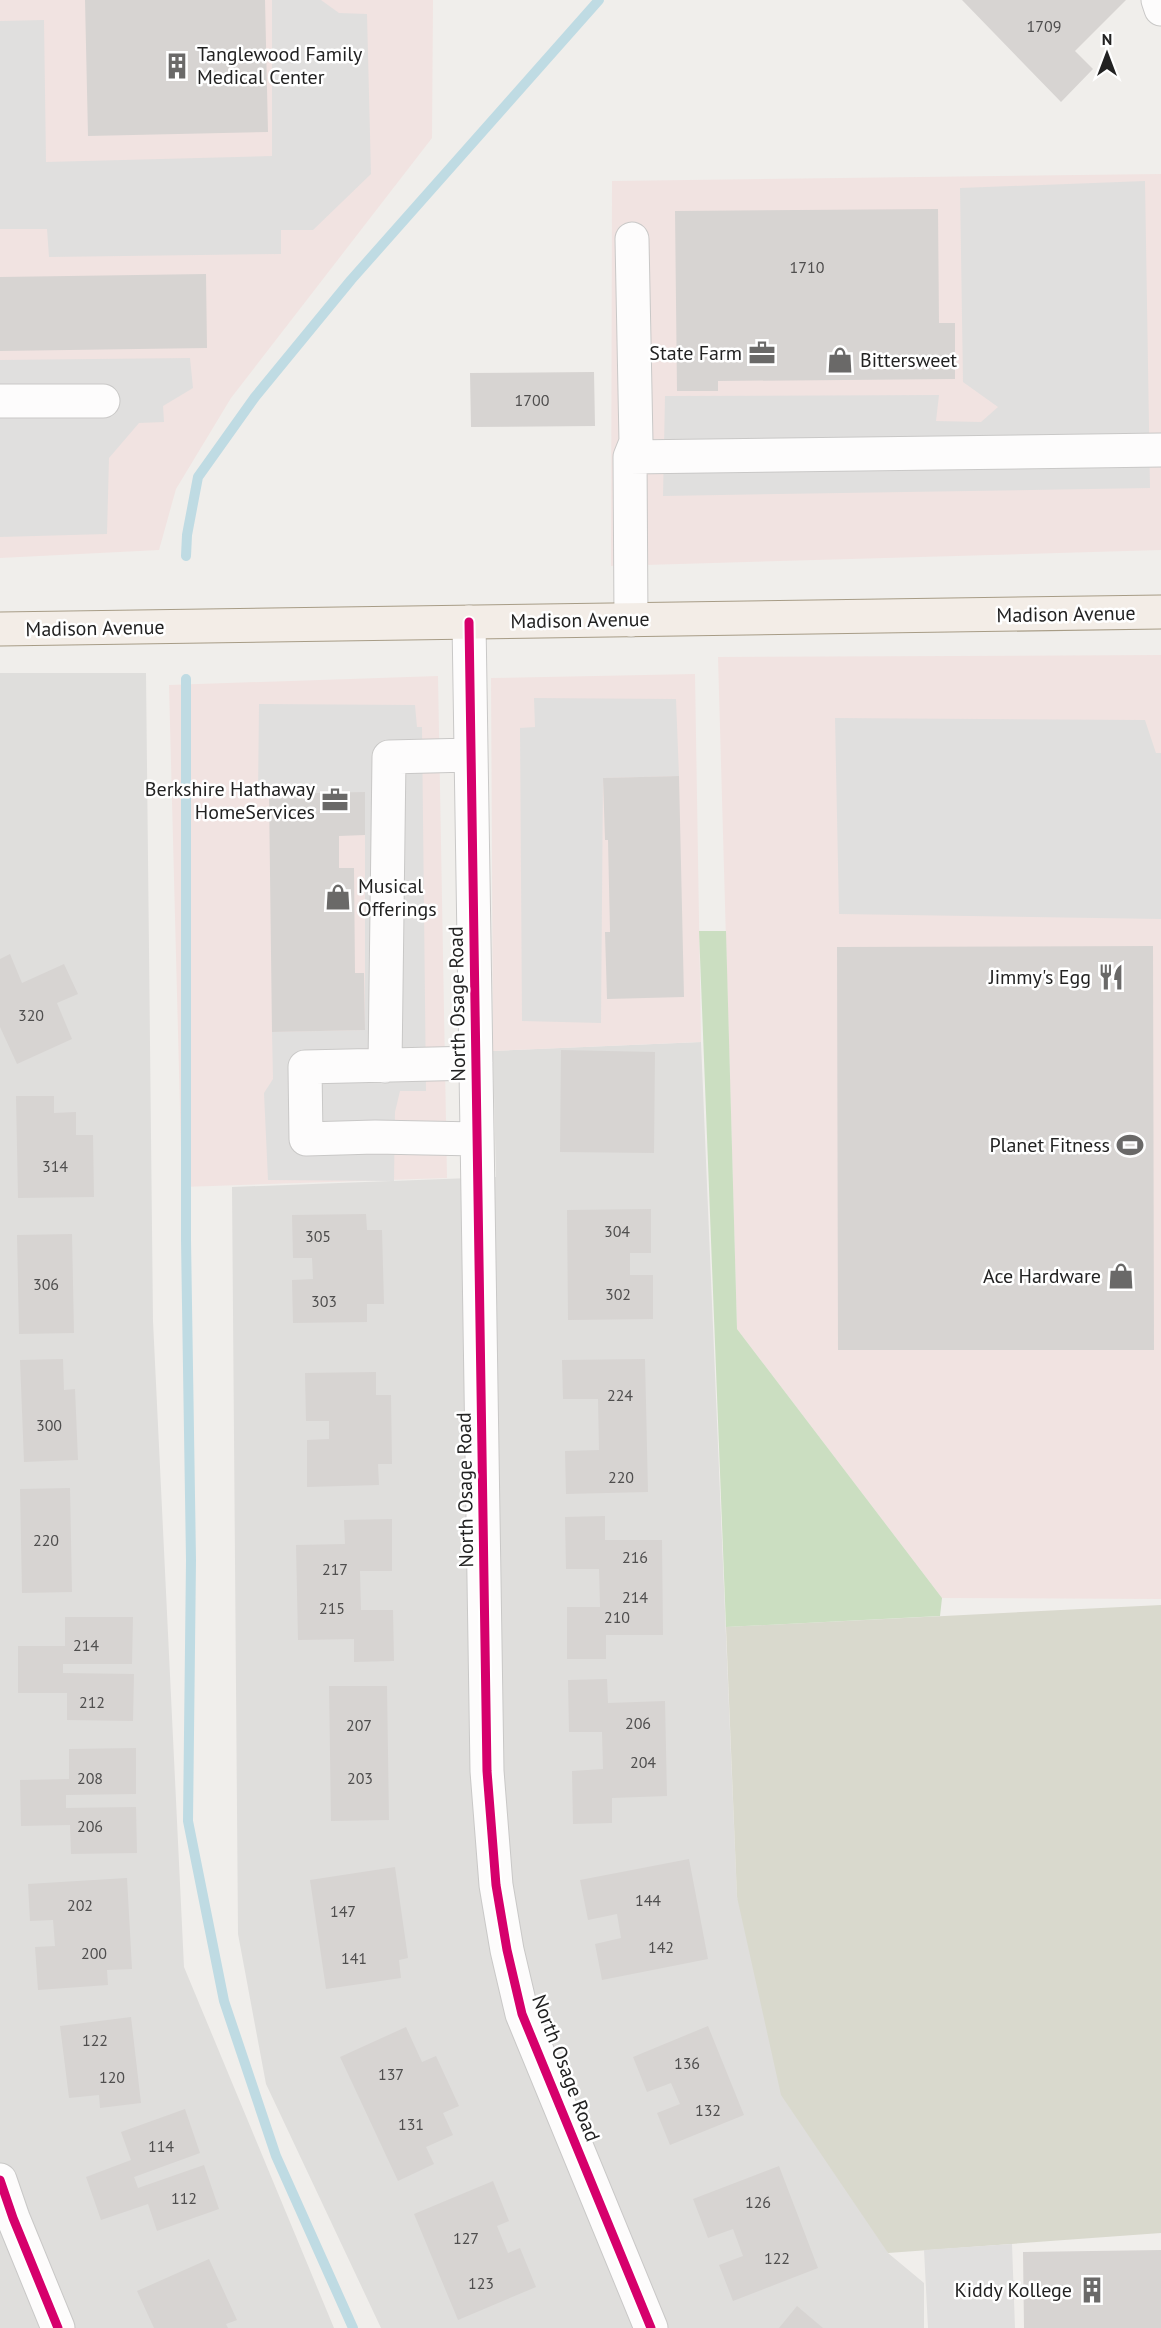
<svg xmlns="http://www.w3.org/2000/svg" width="1161" height="2328" viewBox="0 0 1161 2328" font-family="'PT Sans',sans-serif">
  <style>
    .residential { fill: #dfdedc }
    .commercial { fill: #f1e3e1 }
    .construction { fill: #d9d9cd }
    .forest { fill: #cbdec1 }
    .parking { fill: #e0dfde }
    .lines { fill: none; stroke-linecap: round; stroke-linejoin: round }
    .stream { stroke: #bfdbe3; stroke-width: 10 }
    .building { fill: #d7d4d2 }
    .minor-casing { stroke: #c9c8c7; stroke-width: 35 }
    .major-casing { stroke: #a79c86; stroke-width: 35 }
    .minor { stroke: #fdfcfc; stroke-width: 33 }
    .major { stroke: #f3ede7; stroke-width: 33 }
    .cycleway-casing { stroke: #fff; stroke-width: 13 }
    .cycleway { stroke: #d6006c; stroke-width: 9 }
    .labels { text-anchor: middle; dominant-baseline: central; stroke-width: 5; stroke-linejoin: round; paint-order: stroke }
    .number-label { font-size: 16px; fill: #4f4e4e }
    .poi-label { font-size: 20px; fill: #222; stroke: #fff; text-anchor: end }
    .street-label { font-size: 20px; fill: #222; stroke: #fff }
  </style>
  <rect width="100%" height="100%" fill="#f0eeeb"/>
  <path class="residential" d="M 0,673 L 146,673 L 153,1321 L 184,1967 L 334,2328 L 0,2328 Z
    M 701,1042 L 737,1897 L 888,2253 L 924,2283 L 924,2328 L 381,2328 L 266,2084 L 238,1934 L 232,1187 L 496,1177 L 493,1051 Z"/>
  <path class="commercial" d="M 0,0 L 433,0 L 432,138 L 231,398 L 176,489 L 159,550 L 0,558 Z
    M 1161,174 L 1161,550 L 611,566 L 612,181 Z
    M 1161,655 L 1161,1599 L 942,1598 L 737,1329 L 718,657 Z
    M 695,674 L 701,1042 L 493,1051 L 491,678 Z
    M 438,676 L 447,1178 L 182,1187 L 169,685 Z"/>
  <path class="construction" d="M 1161,1605 L 1161,2233 L 888,2253 L 781,2095 L 737,1897 L 726,1627 Z"/>
  <path class="forest" d="M 699,931 L 726,931 L 737,1329 L 942,1598 L 940,1616 L 726,1627 Z"/>
  <path class="parking" d="M 272,0 L 321,0 L 339,13 L 367,14 L 371,174 L 313,230 L 281,230 L 281,254 L 49,257 L 47,229 L 0,229 L 0,21 L 44,20 L 46,162 L 272,156 Z
    M 1145,181 L 1150,488 L 663,496 L 665,396 L 939,395 L 936,421 L 981,422 L 998,407 L 963,382 L 960,188 Z
    M 190,358 L 193,388 L 163,406 L 164,422 L 139,423 L 109,458 L 107,534 L 0,537 L 0,360 Z
    M 534,698 L 676,699 L 679,776 L 603,778 L 601,1023 L 522,1021 L 520,728 L 535,727 Z
    M 259,704 L 415,705 L 417,727 L 422,727 L 426,1091 L 400,1091 L 395,1112 L 394,1181 L 268,1180 L 264,1093 L 273,1079 L 272,1032 L 365,1030 L 365,793 L 258,795 Z
    M 835,718 L 1145,720 L 1156,753 L 1161,753 L 1161,919 L 839,914 Z
    M 1012,2244 L 1015,2328 L 928,2328 L 924,2250 Z"/>
  <g class="lines">
    <path class="stream" d="M 186,556 L 187,535 L 198,477 L 255,397 L 351,280 L 599,0
      M 186,679 L 186,1240 L 191,1560 L 188,1821 L 224,2001 L 276,2156 L 353,2328"/>
  </g>
  <path class="building" d="M 85,0 L 265,0 L 268,132 L 88,136 Z
    M 962,0 L 1126,0 L 1075,51 L 1093,69 L 1061,102 Z
    M 938,209 L 939,323 L 955,323 L 955,379 L 718,381 L 718,391 L 677,391 L 675,211 Z
    M 206,274 L 207,348 L 0,351 L 0,277 Z
    M 594,372 L 595,426 L 471,427 L 470,373 Z
    M 679,776 L 684,997 L 607,999 L 605,932 L 610,932 L 608,840 L 605,840 L 603,778 Z
    M 365,792 L 365,835 L 339,836 L 339,868 L 354,868 L 355,973 L 364,973 L 365,1030 L 272,1032 L 269,794 Z
    M 1153,946 L 1154,1350 L 838,1350 L 837,947 Z
    M 10,954 L 22,983 L 64,964 L 78,994 L 57,1003 L 72,1039 L 17,1064 L 0,1027 L 0,959 Z
    M 561,1050 L 655,1052 L 654,1153 L 560,1152 Z
    M 16,1096 L 54,1096 L 54,1113 L 76,1112 L 76,1135 L 93,1135 L 94,1197 L 18,1198 Z
    M 651,1209 L 651,1253 L 630,1253 L 630,1275 L 653,1275 L 653,1319 L 568,1320 L 567,1210 Z
    M 366,1214 L 367,1230 L 382,1230 L 384,1304 L 367,1304 L 367,1322 L 293,1323 L 292,1280 L 313,1279 L 312,1258 L 293,1258 L 292,1215 Z
    M 72,1234 L 74,1333 L 19,1334 L 17,1235 Z
    M 63,1359 L 64,1390 L 75,1389 L 78,1460 L 24,1462 L 20,1360 Z
    M 645,1359 L 648,1492 L 566,1494 L 565,1451 L 599,1450 L 598,1399 L 563,1399 L 562,1360 Z
    M 376,1372 L 376,1395 L 391,1395 L 392,1464 L 378,1464 L 379,1485 L 307,1487 L 307,1440 L 329,1439 L 329,1421 L 306,1421 L 305,1373 Z
    M 70,1488 L 72,1592 L 22,1593 L 20,1489 Z
    M 605,1516 L 605,1540 L 662,1540 L 663,1635 L 606,1635 L 606,1659 L 567,1659 L 567,1607 L 600,1607 L 599,1569 L 566,1569 L 565,1517 Z
    M 392,1519 L 392,1571 L 360,1571 L 361,1610 L 393,1610 L 394,1661 L 354,1662 L 354,1639 L 298,1640 L 296,1545 L 345,1544 L 344,1520 Z
    M 65,1617 L 133,1617 L 132,1664 L 63,1664 L 63,1673 L 134,1674 L 133,1721 L 67,1720 L 67,1693 L 18,1693 L 18,1646 L 65,1646 Z
    M 607,1679 L 608,1703 L 665,1701 L 667,1796 L 612,1798 L 612,1823 L 573,1824 L 572,1771 L 603,1769 L 602,1732 L 569,1732 L 568,1680 Z
    M 329,1686 L 387,1686 L 389,1820 L 331,1821 Z
    M 136,1748 L 136,1794 L 66,1795 L 66,1808 L 136,1807 L 137,1853 L 71,1854 L 70,1825 L 21,1826 L 20,1780 L 69,1779 L 69,1749 Z
    M 689,1859 L 708,1959 L 602,1980 L 595,1944 L 621,1938 L 617,1914 L 588,1920 L 580,1880 Z
    M 395,1867 L 408,1958 L 399,1960 L 401,1978 L 326,1989 L 310,1880 Z
    M 127,1878 L 132,1969 L 107,1970 L 108,1985 L 38,1990 L 35,1947 L 55,1946 L 53,1920 L 30,1921 L 28,1884 Z
    M 131,2017 L 141,2103 L 100,2108 L 99,2095 L 69,2098 L 60,2026 Z
    M 708,2026 L 744,2115 L 670,2145 L 657,2113 L 680,2104 L 671,2083 L 647,2092 L 633,2057 Z
    M 406,2027 L 422,2062 L 436,2056 L 459,2106 L 443,2113 L 453,2135 L 426,2147 L 434,2164 L 398,2181 L 340,2057 Z
    M 185,2109 L 200,2153 L 134,2177 L 138,2188 L 204,2165 L 219,2209 L 157,2231 L 148,2204 L 101,2220 L 86,2177 L 131,2160 L 121,2132 Z
    M 779,2166 L 818,2268 L 733,2301 L 719,2265 L 743,2256 L 733,2229 L 708,2238 L 693,2199 Z
    M 493,2181 L 509,2221 L 497,2226 L 508,2253 L 520,2248 L 536,2287 L 458,2320 L 414,2214 Z
    M 1161,2250 L 1161,2328 L 1024,2328 L 1023,2252 Z
    M 209,2259 L 237,2320 L 226,2324 L 228,2328 L 154,2328 L 137,2291 Z
    M 797,2306 L 823,2328 L 779,2328 Z"/>
  <g class="lines">
    <g class="minor-casing">
      <path id="minor" d="M 1158,0 L 1161,9
        M 0,401 L 103,401
        M 630,457 L 636,442 L 632,239
        M 631,620 L 630,457 L 1161,450
        M 469,622 L 487,1771 L 496,1885 L 507,1950 L 522,2014 L 651,2328
        M 476,1063 L 305,1067 L 306,1139 L 375,1137 L 477,1139
        M 385,1066 L 389,757 L 471,755
        M 0,2180 L 13,2218 L 58,2328"/>
    </g>
    <g class="major-casing">
      <path id="major" d="M 0,629 L 1161,612"/>
    </g>
    <use href="#minor" class="minor"/>
    <use href="#major" class="major"/>
    <g class="cycleway-casing">
      <path id="cycleway" d="M 469,622 L 487,1771 L 496,1885 L 507,1950 L 522,2014 L 651,2328
        M 0,2180 L 13,2218 L 58,2328"/>
    </g>
    <use href="#cycleway" class="cycleway"/>
  </g>
  <defs>
    <g id="building-bare" transform="scale(2.07)"><path d="M-4-6H4V6H1V3H-1V6H-4ZM-2.5-4.3h1.7v1.8h-1.7ZM.8-4.3h1.7v1.8H.8ZM-2.5-1h1.7V.8h-1.7ZM.8-1h1.7V.8H.8Z" fill="#6a6968" stroke="#fff" stroke-width="2.5" paint-order="stroke"/></g>
    <g id="office-bare" transform="scale(2.07)"><path d="M-6-3h4V-5.5h4V-3h4V5H-6ZM-1-4.5V-3h2v-1.5ZM-6 0V1H6V0Z" fill="#6a6968" stroke="#fff" stroke-width="2.5" paint-order="stroke"/></g>
    <g id="shop-bare" transform="scale(2.07)"><path d="M-5-2.5h2.3a2.7 3.5 0 0 1 5.4 0H5L5.5 6h-11ZM-1.5-2.5h3a1.5 2.3 0 0 0-3 0Z" fill="#6a6968" stroke="#fff" stroke-width="2.5" paint-order="stroke"/></g>
    <g id="restaurant-bare" transform="scale(2.07)"><path d="M-5-6h1v4h1v-4h1v4h1v-4h1v5L-1.5 .5V6h-2V.5L-5-1ZM5-6V6H3V1.5H1.5Q1.5-4 5-6Z" fill="#6a6968" stroke="#fff" stroke-width="2.5" paint-order="stroke"/></g>
    <g id="stadium-bare" transform="scale(2.07)"><path d="M0-5a6.5 5 0 1 0 0 10a6.5 5 0 1 0 0-10ZM-3.5-1.8h7v3.6h-7Z" fill="#6a6968" stroke="#fff" stroke-width="2.5" paint-order="stroke"/></g>
  </defs>
  <g fill-rule="evenodd">
    <use href="#building-bare" x="177" y="66"/>
    <use href="#office-bare" x="762" y="353"/>
    <use href="#shop-bare" x="840" y="360"/>
    <use href="#office-bare" x="335" y="800"/>
    <use href="#shop-bare" x="338" y="897"/>
    <use href="#restaurant-bare" x="1111" y="977"/>
    <use href="#stadium-bare" x="1130" y="1145"/>
    <use href="#shop-bare" x="1121" y="1276"/>
    <use href="#building-bare" x="1092" y="2290"/>
  </g>
  <g class="labels">
    <g class="number-label">
      <text x="1044" y="26">1709</text>
      <text x="807" y="267">1710</text>
      <text x="532" y="400">1700</text>
      <text x="31" y="1015">320</text>
      <text x="55" y="1166">314</text>
      <text x="617" y="1231">304</text>
      <text x="318" y="1236">305</text>
      <text x="46" y="1284">306</text>
      <text x="618" y="1294">302</text>
      <text x="324" y="1301">303</text>
      <text x="620" y="1395">224</text>
      <text x="49" y="1425">300</text>
      <text x="621" y="1477">220</text>
      <text x="46" y="1540">220</text>
      <text x="635" y="1557">216</text>
      <text x="335" y="1569">217</text>
      <text x="635" y="1597">214</text>
      <text x="332" y="1608">215</text>
      <text x="617" y="1617">210</text>
      <text x="86" y="1645">214</text>
      <text x="92" y="1702">212</text>
      <text x="638" y="1723">206</text>
      <text x="359" y="1725">207</text>
      <text x="643" y="1762">204</text>
      <text x="90" y="1778">208</text>
      <text x="360" y="1778">203</text>
      <text x="90" y="1826">206</text>
      <text x="648" y="1900">144</text>
      <text x="80" y="1905">202</text>
      <text x="343" y="1911">147</text>
      <text x="661" y="1947">142</text>
      <text x="94" y="1953">200</text>
      <text x="354" y="1958">141</text>
      <text x="95" y="2040">122</text>
      <text x="687" y="2063">136</text>
      <text x="391" y="2074">137</text>
      <text x="112" y="2077">120</text>
      <text x="708" y="2110">132</text>
      <text x="411" y="2124">131</text>
      <text x="161" y="2146">114</text>
      <text x="184" y="2198">112</text>
      <text x="758" y="2202">126</text>
      <text x="466" y="2238">127</text>
      <text x="777" y="2258">122</text>
      <text x="481" y="2283">123</text>
    </g>
    <g class="poi-label">
      <text x="197" y="54" text-anchor="start">Tanglewood Family<tspan x="197" dy="23">Medical Center</tspan></text>
      <text x="742" y="353">State Farm</text>
      <text x="860" y="360" text-anchor="start">Bittersweet</text>
      <text x="315" y="789">Berkshire Hathaway<tspan x="315" dy="23">HomeServices</tspan></text>
      <text x="358" y="886" text-anchor="start">Musical<tspan x="358" dy="23">Offerings</tspan></text>
      <text x="1091" y="977">Jimmy's Egg</text>
      <text x="1110" y="1145">Planet Fitness</text>
      <text x="1101" y="1276">Ace Hardware</text>
      <text x="1072" y="2290">Kiddy Kollege</text>
    </g>
    <g class="street-label">
      <text transform="translate(1066 614) rotate(-1)">Madison Avenue</text>
      <text transform="translate(580 620) rotate(-1)">Madison Avenue</text>
      <text transform="translate(95 628) rotate(-1)">Madison Avenue</text>
      <text transform="translate(457 1004) rotate(-91)">North Osage Road</text>
      <text transform="translate(465 1490) rotate(-91)">North Osage Road</text>
      <text transform="translate(566 2068) rotate(69)">North Osage Road</text>
    </g>
  </g>
  <g transform="translate(1107 54)" stroke="#ffffff" stroke-width="4.5" paint-order="stroke">
  <path d="M0-4.5L10 22L0 15L-10 22Z" fill="#222222"/>
  <text y="-9" font-size="16" font-weight="bold" text-anchor="middle" fill="#222222">N</text>
  </g>
</svg>
